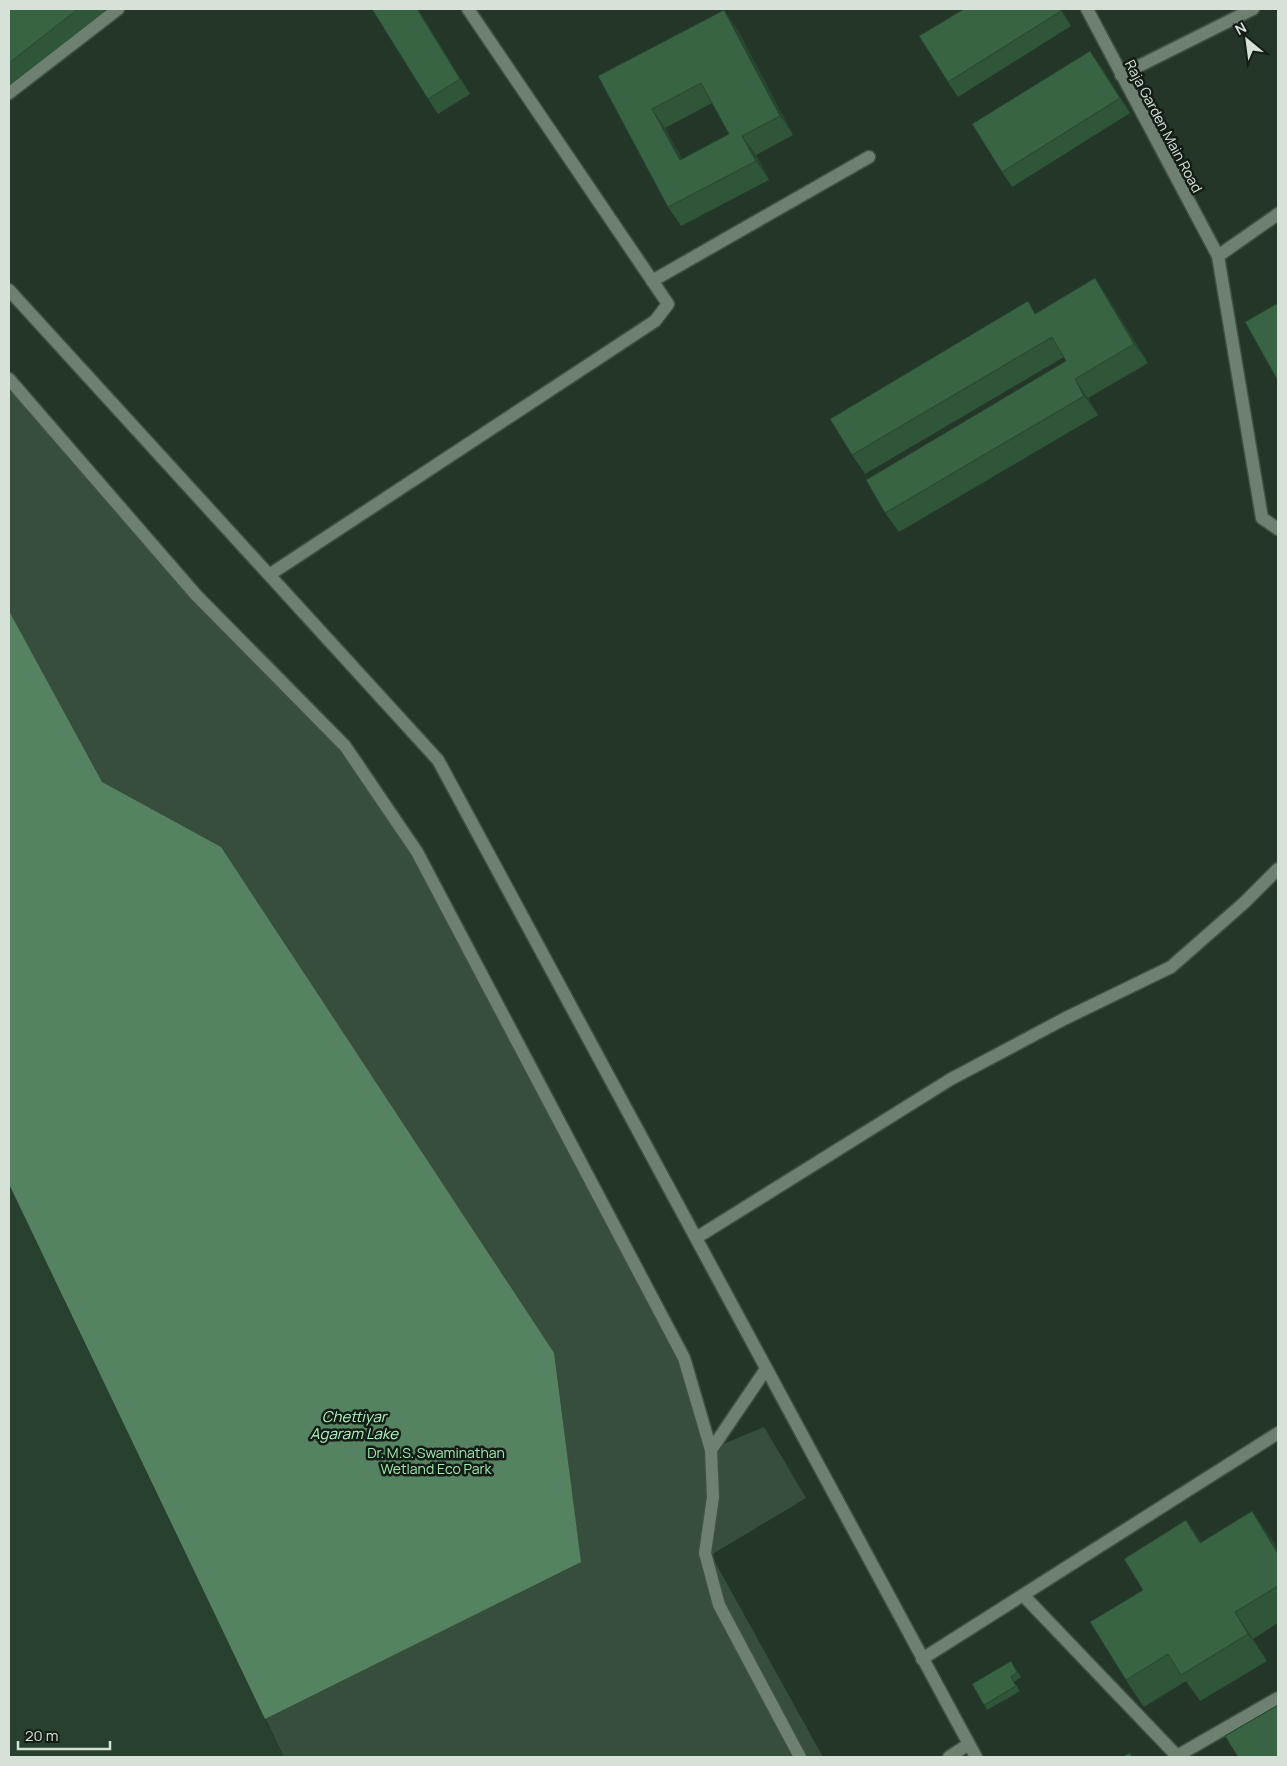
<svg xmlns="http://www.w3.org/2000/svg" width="1287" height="1766" viewBox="0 0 1287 1766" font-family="Manrope,sans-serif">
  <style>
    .built { fill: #28402e }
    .green { fill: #364e3b }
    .water { fill: #558260 }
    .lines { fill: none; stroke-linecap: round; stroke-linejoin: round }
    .minor-casing { stroke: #405144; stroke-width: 15 }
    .minor { stroke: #6e8171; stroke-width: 12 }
    .wall { fill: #30563a; fill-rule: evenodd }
    .shaded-wall { fill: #274630 }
    .building { fill: #386444; stroke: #274630; fill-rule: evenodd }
    .labels { text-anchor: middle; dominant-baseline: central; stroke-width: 5; stroke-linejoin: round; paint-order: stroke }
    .street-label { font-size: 14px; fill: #d6e1d8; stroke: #131c15 }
    .park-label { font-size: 14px; fill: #a1e7b2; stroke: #131c15 }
    .water-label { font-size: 15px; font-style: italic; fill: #b2f8c2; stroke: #131c15 }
  </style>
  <rect width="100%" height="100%" fill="#243628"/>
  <path class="built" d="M 9,1184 L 265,1719 L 284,1757 L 9,1757 Z"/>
  <path class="green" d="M 9,379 L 152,543 L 345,746 L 417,852 L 684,1358 L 711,1449 L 764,1427 L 806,1498 L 711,1555 L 823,1757 L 284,1757 L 9,1184 Z"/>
  <path class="water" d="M 9,611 L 102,782 L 221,847 L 554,1353 L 581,1562 L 265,1719 L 9,1184 Z"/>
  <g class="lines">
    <g class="minor-casing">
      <path id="minor" d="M 1087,9 L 1218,256
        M 1121,75 L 1253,9
        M 9,93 L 118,9
        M 1278,214 L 1218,256 L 1262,518 L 1278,529
        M 652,281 L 869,157
        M 9,290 L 438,760 L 976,1757
        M 9,379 L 196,595 L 345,746 L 417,852 L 684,1358 L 711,1450 L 713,1497 L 705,1553 L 719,1605 L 800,1757
        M 269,575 L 655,321 L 668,304 L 468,9
        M 696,1238 L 951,1079 L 1064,1019 L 1171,967 L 1245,902 L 1278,869
        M 711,1450 L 766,1369
        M 1023,1595 L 1178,1757
        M 922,1659 L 1278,1433
        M 1177,1756 L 1278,1698
        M 949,1757 L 969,1744"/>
    </g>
    <use href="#minor" class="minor"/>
  </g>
  <path class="wall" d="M 9,9 L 108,9 L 9,86 Z
    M 372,9 L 418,9 L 470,94 L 438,114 L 428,99 Z
    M 964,9 L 1061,9 L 1071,26 L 958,97 L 948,82 Z
    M 737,29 L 793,135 L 756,155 L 769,180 L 681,226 L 668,207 L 598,76 ZM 712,103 L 729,134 L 682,159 L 665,128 Z
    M 1100,65 L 1130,113 L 1012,187 L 1002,172 Z
    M 1108,298 L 1148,363 L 1088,398 L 1098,415 L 899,532 L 885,513 L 1066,361 L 1064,357 L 865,474 L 852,455 L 1037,313 Z
    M 1186,1520 L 1201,1543 L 1271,1538 L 1278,1550 L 1278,1623 L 1253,1639 L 1267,1661 L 1200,1701 L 1186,1681 L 1144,1707 L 1126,1680 L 1143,1590 Z
    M 1014,1666 L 1021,1677 L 1014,1682 L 1020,1691 L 987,1710 L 984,1705 Z"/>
  <path class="shaded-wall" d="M 417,9 L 418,9 L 470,94 L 460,79 Z
    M 1060,9 L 1061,9 L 1071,26 L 1061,11 Z
    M 724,10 L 737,29 L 793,135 L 780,116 Z
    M 1090,51 L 1100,65 L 1130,113 L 1120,98 Z
    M 652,109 L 665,128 L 693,179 L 680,160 Z
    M 742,136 L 756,155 L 769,180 L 756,161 Z
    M 1095,278 L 1108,298 L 1148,363 L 1134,344 Z
    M 1075,379 L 1088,398 L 1098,415 L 1084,396 Z
    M 1252,1511 L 1271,1538 L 1278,1550 L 1278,1554 Z
    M 1186,1520 L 1205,1547 L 1200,1543 Z
    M 1235,1612 L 1253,1639 L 1267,1661 L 1248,1634 Z"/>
  <path class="building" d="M 9,9 L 78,9 L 9,63 Z
    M 372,9 L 417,9 L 460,79 L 428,99 Z
    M 964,9 L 1060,9 L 1061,11 L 948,82 L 919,36 Z
    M 724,10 L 780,116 L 742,136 L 756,161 L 668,207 L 598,76 ZM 701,83 L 729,134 L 680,160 L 652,109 Z
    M 1090,51 L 1120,98 L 1002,172 L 972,124 Z
    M 1095,278 L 1134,344 L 1075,379 L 1084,396 L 885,513 L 866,480 L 1066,361 L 1052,337 L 852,455 L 830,419 L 1028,301 L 1035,314 Z
    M 1278,303 L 1278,381 L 1245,322 Z
    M 1252,1511 L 1278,1554 L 1278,1586 L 1235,1612 L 1248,1634 L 1181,1675 L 1168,1654 L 1126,1680 L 1090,1622 L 1143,1590 L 1124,1559 L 1186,1520 L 1200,1543 Z
    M 1011,1661 L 1017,1672 L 1011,1677 L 1016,1686 L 984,1705 L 972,1684 Z
    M 1278,1705 L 1278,1757 L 1238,1757 L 1225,1736 Z
    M 1130,1753 L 1132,1757 L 1122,1757 Z"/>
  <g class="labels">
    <g class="street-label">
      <text transform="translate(1164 126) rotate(62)">Raja Garden Main Road</text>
    </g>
    <g class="park-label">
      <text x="436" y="1452">Dr. M.S. Swaminathan<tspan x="436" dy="16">Wetland Eco Park</tspan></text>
    </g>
    <g class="water-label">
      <text x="354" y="1416">Chettiyar<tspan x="354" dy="17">Agaram Lake</tspan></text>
    </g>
  </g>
  <rect width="1287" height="1766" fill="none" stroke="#d6e1d8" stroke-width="20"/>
  <g transform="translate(1247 40) rotate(331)" stroke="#131c15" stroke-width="4" paint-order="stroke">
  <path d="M0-4L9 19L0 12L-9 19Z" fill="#d6e1d8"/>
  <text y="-8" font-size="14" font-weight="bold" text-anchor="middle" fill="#d6e1d8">N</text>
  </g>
  <path d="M18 1741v8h92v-8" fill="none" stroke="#d6e1d8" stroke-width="2.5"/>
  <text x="25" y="1741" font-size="15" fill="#d6e1d8" stroke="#131c15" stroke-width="4" paint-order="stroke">20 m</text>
</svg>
